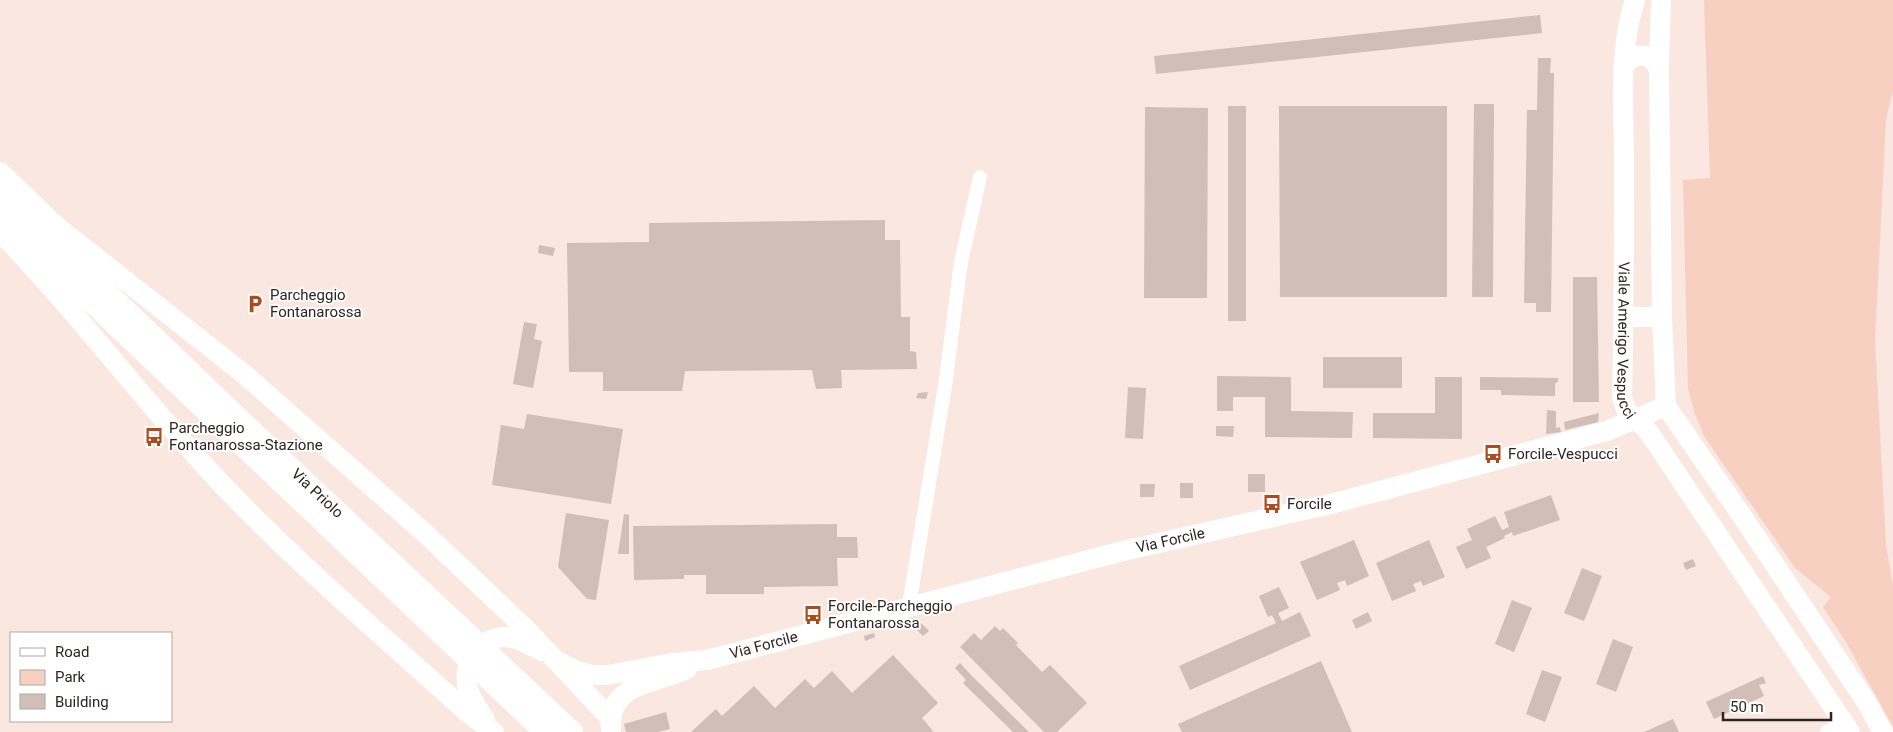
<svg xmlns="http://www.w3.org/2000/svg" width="1893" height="732" viewBox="0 0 1893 732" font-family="Roboto,sans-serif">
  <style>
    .green { fill: #f7d0c1 }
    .building { fill: #d0beb7 }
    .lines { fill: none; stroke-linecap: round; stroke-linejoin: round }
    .street { stroke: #fff; stroke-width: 14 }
    .secondary { stroke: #fff; stroke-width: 20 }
    .primary { stroke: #fff; stroke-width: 22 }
    .labels { text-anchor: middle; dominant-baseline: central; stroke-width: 4; stroke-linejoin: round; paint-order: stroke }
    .poi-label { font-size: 15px; fill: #2c2522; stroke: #fff; text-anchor: start }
    .street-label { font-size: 15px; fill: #2c2522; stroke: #fff }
  </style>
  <rect width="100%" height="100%" fill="#f9e7e0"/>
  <path class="green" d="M 1704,0 L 1893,0 L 1893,91 L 1886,119 L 1875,341 L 1886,545 L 1893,585 L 1893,727 L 1846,642 L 1823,607 L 1831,597 L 1795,568 L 1704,436 L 1695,414 L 1688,389 L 1683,180 L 1710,178 Z"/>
  <path class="building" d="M 1540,15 L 1542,33 L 1156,74 L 1154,56 Z
    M 1538,58 L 1551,58 L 1550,73 L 1554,73 L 1551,312 L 1536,312 L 1536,303 L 1524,303 L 1527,110 L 1537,110 Z
    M 1474,104 L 1494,104 L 1493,297 L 1472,297 Z
    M 1228,106 L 1246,106 L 1246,321 L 1228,321 Z
    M 1279,106 L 1447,106 L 1447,297 L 1280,297 Z
    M 1145,107 L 1208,108 L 1207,298 L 1144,298 Z
    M 885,220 L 885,240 L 900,240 L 901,317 L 910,317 L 910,351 L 916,352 L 917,369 L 841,370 L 842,388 L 816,389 L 812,370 L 685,371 L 682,391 L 603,391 L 603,372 L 569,372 L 567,243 L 649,242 L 649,223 Z
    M 539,245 L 555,248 L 553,256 L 538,253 Z
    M 1573,277 L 1597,277 L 1599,402 L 1573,402 Z
    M 524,322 L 537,324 L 534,339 L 542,341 L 533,388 L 513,384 Z
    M 1323,357 L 1402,357 L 1402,388 L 1323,388 Z
    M 1217,376 L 1291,377 L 1291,411 L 1353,412 L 1352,438 L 1265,437 L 1265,397 L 1233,397 L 1233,411 L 1217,411 Z
    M 1435,377 L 1462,377 L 1462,439 L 1373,438 L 1373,413 L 1435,413 Z
    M 1480,377 L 1558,378 L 1558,382 L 1555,383 L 1555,396 L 1501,395 L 1501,390 L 1480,390 Z
    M 1128,387 L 1146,388 L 1143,439 L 1125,438 Z
    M 928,392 L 926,399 L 916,398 L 918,393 Z
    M 1547,410 L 1556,411 L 1556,428 L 1560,427 L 1561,432 L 1546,434 Z
    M 1599,413 L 1598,422 L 1565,430 L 1564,422 Z
    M 527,414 L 623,429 L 611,504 L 492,485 L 501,425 L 524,429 Z
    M 1216,426 L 1234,426 L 1233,437 L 1216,436 Z
    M 1248,474 L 1265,474 L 1265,492 L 1248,492 Z
    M 1180,483 L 1193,483 L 1193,498 L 1180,498 Z
    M 1140,484 L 1155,484 L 1154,497 L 1140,497 Z
    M 1551,495 L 1560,520 L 1513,536 L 1512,532 L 1504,536 L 1505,538 L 1486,547 L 1491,558 L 1466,569 L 1456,547 L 1472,540 L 1467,529 L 1495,516 L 1502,530 L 1509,527 L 1504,512 Z
    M 566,513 L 609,520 L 596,600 L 587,599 L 558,567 Z
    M 624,514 L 629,515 L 629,554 L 618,554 Z
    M 837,524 L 837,537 L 857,537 L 858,558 L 837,558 L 838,586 L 764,587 L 764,594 L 706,594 L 706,575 L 684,575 L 684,579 L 634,580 L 633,526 Z
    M 1354,540 L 1369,576 L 1347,586 L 1345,580 L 1337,583 L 1340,590 L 1317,600 L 1300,562 Z
    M 1429,540 L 1445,577 L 1423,586 L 1421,581 L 1413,584 L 1416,591 L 1392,601 L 1376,563 Z
    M 1693,559 L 1696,566 L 1686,570 L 1683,563 Z
    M 1582,568 L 1602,576 L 1584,621 L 1564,613 Z
    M 1279,587 L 1289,608 L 1278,613 L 1282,621 L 1300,612 L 1311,636 L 1190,690 L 1179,666 L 1276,623 L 1272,615 L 1268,617 L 1259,596 Z
    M 1512,600 L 1532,608 L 1514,652 L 1495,644 Z
    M 1368,612 L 1372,621 L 1356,629 L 1352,620 Z
    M 918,620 L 929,631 L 923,636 L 911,624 Z
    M 995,626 L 1000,631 L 1003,628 L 1018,643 L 1016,645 L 1042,672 L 1050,665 L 1087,703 L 1057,732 L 1044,732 L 960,647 L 974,633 L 981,640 Z
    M 874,633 L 875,637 L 865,641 L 864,636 Z
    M 1613,639 L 1633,647 L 1616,692 L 1596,684 Z
    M 893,655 L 938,703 L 922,718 L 933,731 L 932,732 L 691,732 L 716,709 L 722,716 L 754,686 L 775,708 L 805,679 L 814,688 L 832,671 L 852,693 Z
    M 1321,661 L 1352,732 L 1182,732 L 1178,724 Z
    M 960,663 L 971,675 L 1029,732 L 1013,732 L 963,683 L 966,680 L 955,668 Z
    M 1542,670 L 1562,677 L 1545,722 L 1526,714 Z
    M 1763,676 L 1766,683 L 1759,685 L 1764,696 L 1714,719 L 1706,702 Z
    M 666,712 L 670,729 L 658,732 L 626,732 L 624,724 Z
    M 1673,719 L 1679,732 L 1644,732 Z"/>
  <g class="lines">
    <path class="street" d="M 909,606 L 946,379 L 961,262 L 980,177
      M 1827,732 L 1844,721"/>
    <g class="secondary">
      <path id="s1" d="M 1635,0 C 1618,51 1624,109 1624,162 C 1624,240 1624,319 1622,397 L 1626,409 L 1633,419 L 1644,426 L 1652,437 L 1850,732"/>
      <path d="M 1661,0 L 1659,69 L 1662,317 L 1666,406 L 1742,516 L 1867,703 L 1883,732"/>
      <path d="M 1624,64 C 1638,51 1650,53 1659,69"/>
      <path d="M 0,172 L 55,225 L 244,374 L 427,535 L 529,632 L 611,719"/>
      <path d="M 0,232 C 72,306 134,389 204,465 C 284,553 380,633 468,713 L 494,732"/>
      <path d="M 1624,317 L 1662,317"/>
      <path id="s2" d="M 555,660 L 577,671 L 593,675 L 608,675 L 672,663 L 707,660 L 1123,551 L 1327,505 L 1459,470 L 1607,431 L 1666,406"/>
      <path d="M 485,720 C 479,710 471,699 468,689 C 460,661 484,631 513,638 C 523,641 533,647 542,651"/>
      <path d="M 611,730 C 606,683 656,684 687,669"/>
    </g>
    <g class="primary">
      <path id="s3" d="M 0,190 L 283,461 L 572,732"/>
      <path d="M 0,215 L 545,732"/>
    </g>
  </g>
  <defs>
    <g id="parking-bare" transform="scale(1.5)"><path d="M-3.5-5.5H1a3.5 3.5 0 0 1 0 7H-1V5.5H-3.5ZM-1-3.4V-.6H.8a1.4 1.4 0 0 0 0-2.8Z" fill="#af4a1c" stroke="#fff" stroke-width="2.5" paint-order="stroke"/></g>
    <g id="bus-bare" transform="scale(1.5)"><path d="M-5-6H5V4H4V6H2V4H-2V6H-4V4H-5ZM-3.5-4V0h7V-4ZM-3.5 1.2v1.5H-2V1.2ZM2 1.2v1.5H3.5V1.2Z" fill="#af4a1c" stroke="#fff" stroke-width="2.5" paint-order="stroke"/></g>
  </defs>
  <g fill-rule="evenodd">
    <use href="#parking-bare" x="255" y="304"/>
    <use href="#bus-bare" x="154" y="437"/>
    <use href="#bus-bare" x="1493" y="454"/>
    <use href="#bus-bare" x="1272" y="504"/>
    <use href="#bus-bare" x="813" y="615"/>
  </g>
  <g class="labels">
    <g class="poi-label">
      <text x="270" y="295">Parcheggio<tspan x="270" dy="17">Fontanarossa</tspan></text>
      <text x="169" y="428">Parcheggio<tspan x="169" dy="17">Fontanarossa-Stazione</tspan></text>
      <text x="1508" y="454">Forcile-Vespucci</text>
      <text x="1287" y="504">Forcile</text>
      <text x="828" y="606">Forcile-Parcheggio<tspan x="828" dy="17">Fontanarossa</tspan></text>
    </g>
    <g class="street-label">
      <text stroke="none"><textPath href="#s1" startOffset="342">Viale Amerigo Vespucci</textPath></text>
      <text stroke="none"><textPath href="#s3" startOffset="439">Via Priolo</textPath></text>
      <text stroke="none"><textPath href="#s2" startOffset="635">Via Forcile</textPath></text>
      <text stroke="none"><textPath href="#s2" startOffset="215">Via Forcile</textPath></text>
    </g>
  </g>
  <rect x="10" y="632" width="162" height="90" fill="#ffffff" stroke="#aba8a7"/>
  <rect x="20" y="648" width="25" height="8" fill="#ffffff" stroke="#aba8a7"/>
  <text x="55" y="657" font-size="15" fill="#2c2522">Road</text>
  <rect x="20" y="670" width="25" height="15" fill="#f7d0c1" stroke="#aba8a7"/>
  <text x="55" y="682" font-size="15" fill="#2c2522">Park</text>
  <rect x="20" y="694" width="25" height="15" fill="#d0beb7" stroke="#aba8a7"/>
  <text x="55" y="707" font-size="15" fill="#2c2522">Building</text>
  <path d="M1723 712v8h108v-8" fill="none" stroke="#2c2522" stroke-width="2.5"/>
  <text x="1730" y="712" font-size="15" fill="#2c2522" stroke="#ffffff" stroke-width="4" paint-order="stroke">50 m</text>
</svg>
